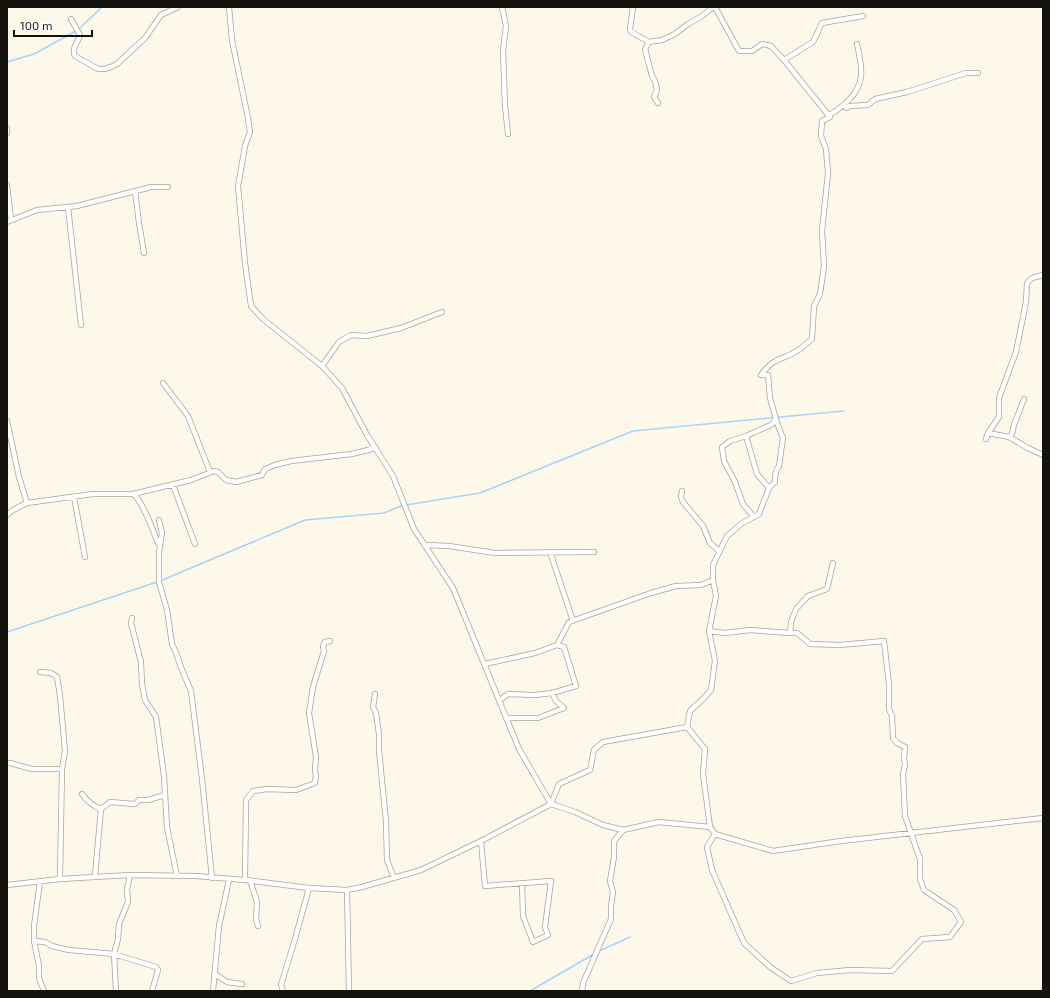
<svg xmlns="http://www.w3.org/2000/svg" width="1050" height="998" viewBox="0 0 1050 998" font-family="'Exo 2',sans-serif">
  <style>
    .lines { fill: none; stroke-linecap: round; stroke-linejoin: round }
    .stream { stroke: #a8d3fb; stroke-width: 1.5 }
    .minor-casing { stroke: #aaa497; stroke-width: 6 }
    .minor { stroke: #fff; stroke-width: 4.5 }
  </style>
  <rect width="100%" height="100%" fill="#fef8eb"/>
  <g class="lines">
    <path class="stream" d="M 79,29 L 102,7
      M 7,62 L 34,54 L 76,31
      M 406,505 L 480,493 L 633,431 L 844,411
      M 160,581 L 305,520 L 384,513 L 403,505
      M 7,632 L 157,582
      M 599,951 L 630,937
      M 530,991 L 594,954"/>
    <g class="minor-casing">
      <path id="minor" d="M 229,7 L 232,40 L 248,118 L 250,132 L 245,146 L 238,186 L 245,263 L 251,306 L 263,319 L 322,366 L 342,388 L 367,435 L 393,476 L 414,529 L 453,588 L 519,749 L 551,804 L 559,784 L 590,770 L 594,750 L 603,742 L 687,727
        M 502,7 L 506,26 L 503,51 L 505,106 L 508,134
        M 633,7 L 630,29 L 631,32 L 649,42 L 662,40 L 675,34 L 688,24 L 702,16 L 713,7
        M 715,7 L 739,51 L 752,51 L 762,44 L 771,46 L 784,60 L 813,42 L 822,23 L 863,16
        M 71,19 L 80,35 C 78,43 71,48 75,56 L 98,69 L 104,69 L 111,67 L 117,64 L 145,38 L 161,15 L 178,7
        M 649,42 L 645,49 L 652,76 L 655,81 L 657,90 L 654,97 L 658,103
        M 844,106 L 846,108 L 850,106 L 868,105 L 875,99 L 907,92 L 966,73 L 978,73
        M 828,115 C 837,112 842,106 849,100 C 866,82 862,67 857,44
        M 7,128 L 7,133
        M 7,185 L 11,220
        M 135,191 L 139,223 L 144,253
        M 68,207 L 81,325
        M 7,222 L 37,210 L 77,206 L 151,187 L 168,187
        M 322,366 L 339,342 L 351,335 L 367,336 L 401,328 L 442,312
        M 761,375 C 775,356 781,361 797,351 C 802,348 807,343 812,339 L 814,306 L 820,294 L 824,266 L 822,231 L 828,173 L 826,149 L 821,136 L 822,121 L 830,117 L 784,60
        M 163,383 L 188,416 L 210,472
        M 7,421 L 19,477 L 27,503
        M 988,433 L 1009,437 L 1028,448 L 1043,455
        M 746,436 L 730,441 L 722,447 L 724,461 L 735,482 L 743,504 L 754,517
        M 1009,437 L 1012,434 L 1014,425 L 1024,399
        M 986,439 L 988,433 L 999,417 L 999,398 L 1016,352 L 1026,302 L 1027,283 L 1032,278 L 1043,275
        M 173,485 L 195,544
        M 769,488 L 757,474 L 746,436 L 771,425 L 776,420
        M 682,491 L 681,497 L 683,502 L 703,526 L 710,543 L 719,551
        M 133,494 C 143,501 153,531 158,543 L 160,545
        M 74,497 L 85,557
        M 7,515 L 13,510 L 27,503 L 93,494 L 133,494 L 191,480 L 214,471 L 218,472 L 226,480 L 236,482 L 262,475 L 265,469 L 275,465 L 291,461 L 352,454 L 376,448
        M 159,520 L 162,533 L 159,552 L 159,582 L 167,610 L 172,644 L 177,655 L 180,665 L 191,691 L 202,779 L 212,878
        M 425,545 L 449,546 L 495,553 L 594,552
        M 550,552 L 573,621
        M 132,618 L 131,623 L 141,662 L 142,684 L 145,700 L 156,717 L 164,776 L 167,827 L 177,876
        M 709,631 L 725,633 L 750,630 L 790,633 L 791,622 L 796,609 L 808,596 L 827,589 L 833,563
        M 485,664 L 535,653 L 557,645 L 569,622 L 651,593 L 676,586 L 701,585 L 713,580
        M 40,672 L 51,673 L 57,677 L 60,696 L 65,751 L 62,769 L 60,879
        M 375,694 L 373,707 L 376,713 L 379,734 L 379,751 L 386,821 L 387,860 L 394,878
        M 500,700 L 508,694 L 535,695 L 552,693 L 576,686 L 564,647 L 557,645
        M 507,718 L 538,718 L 564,708 L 556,701 L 552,693
        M 10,763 L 32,769 L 62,769
        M 82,794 C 87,801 92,806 101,809 L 110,802 L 135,804 L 139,800 L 148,800 L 165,795
        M 710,827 L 703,774 L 705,749 L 687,727 L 690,711 L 704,698 L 711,690 L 715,661 L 709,631 L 716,596 L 713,580 L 713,565 L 727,536 L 741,524 L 759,514 L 769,488 L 775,482 C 775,476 775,471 779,466 L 783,438 L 777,423 L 770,398 L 768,375 L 761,375
        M 715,834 L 707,847 L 712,870 L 744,943 L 770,967 L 791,981 L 817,973 L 850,970 L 892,971 L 922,939 L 950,937 L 961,922 L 954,910 L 924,890 L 920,879 L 920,859 L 905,816 L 903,774 L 905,765 L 904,759 L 905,747 L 897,743 L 893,738 L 892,716 L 889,709 L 889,684 L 884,641 L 840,645 L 810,644 L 797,633 L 790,633
        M 481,841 L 485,886 L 551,881 L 545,927 L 548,935 L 533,942 L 523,916 L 522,883
        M 95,876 L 101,809
        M 245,880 L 246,800 L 253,791 L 267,789 L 296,790 L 315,783 L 316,776 L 315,770 L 316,757 L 309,713 L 313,687 L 324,651 L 323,646 L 325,642 L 330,641
        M 250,880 L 257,902 L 256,919 L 258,926
        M 40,881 L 34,926 L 34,941 L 39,966 L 39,978 L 44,991
        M 7,885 L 60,879 L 130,875 L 196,876 L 245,880 L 309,888 L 347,890 L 362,887 L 421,870 L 481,841 L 551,804 L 575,812 L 603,825 L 623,830 L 659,822 L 710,827 L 715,834 L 773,851 L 841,841 L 1043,818
        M 347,890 L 349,991
        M 34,941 L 45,942 L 52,946 L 69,950 L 114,954 L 156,967 L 158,970 L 152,991
        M 215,974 L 227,982 L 242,984
        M 116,991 L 114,954 L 118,939 L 119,924 L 128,902 L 127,889 L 130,875
        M 213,991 L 219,926 L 229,880
        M 283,991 L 281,985 L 295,939 L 309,888
        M 582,991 L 583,983 L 611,919 L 611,906 L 613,892 L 610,881 L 614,857 L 614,841 L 623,830"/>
    </g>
    <use href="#minor" class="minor"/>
  </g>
  <rect width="1050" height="998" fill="none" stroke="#15130e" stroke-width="16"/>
  <path d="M14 30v6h78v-6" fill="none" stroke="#15130e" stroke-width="2"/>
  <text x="20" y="30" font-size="12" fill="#15130e" stroke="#ffffff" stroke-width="3" paint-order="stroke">100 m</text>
</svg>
